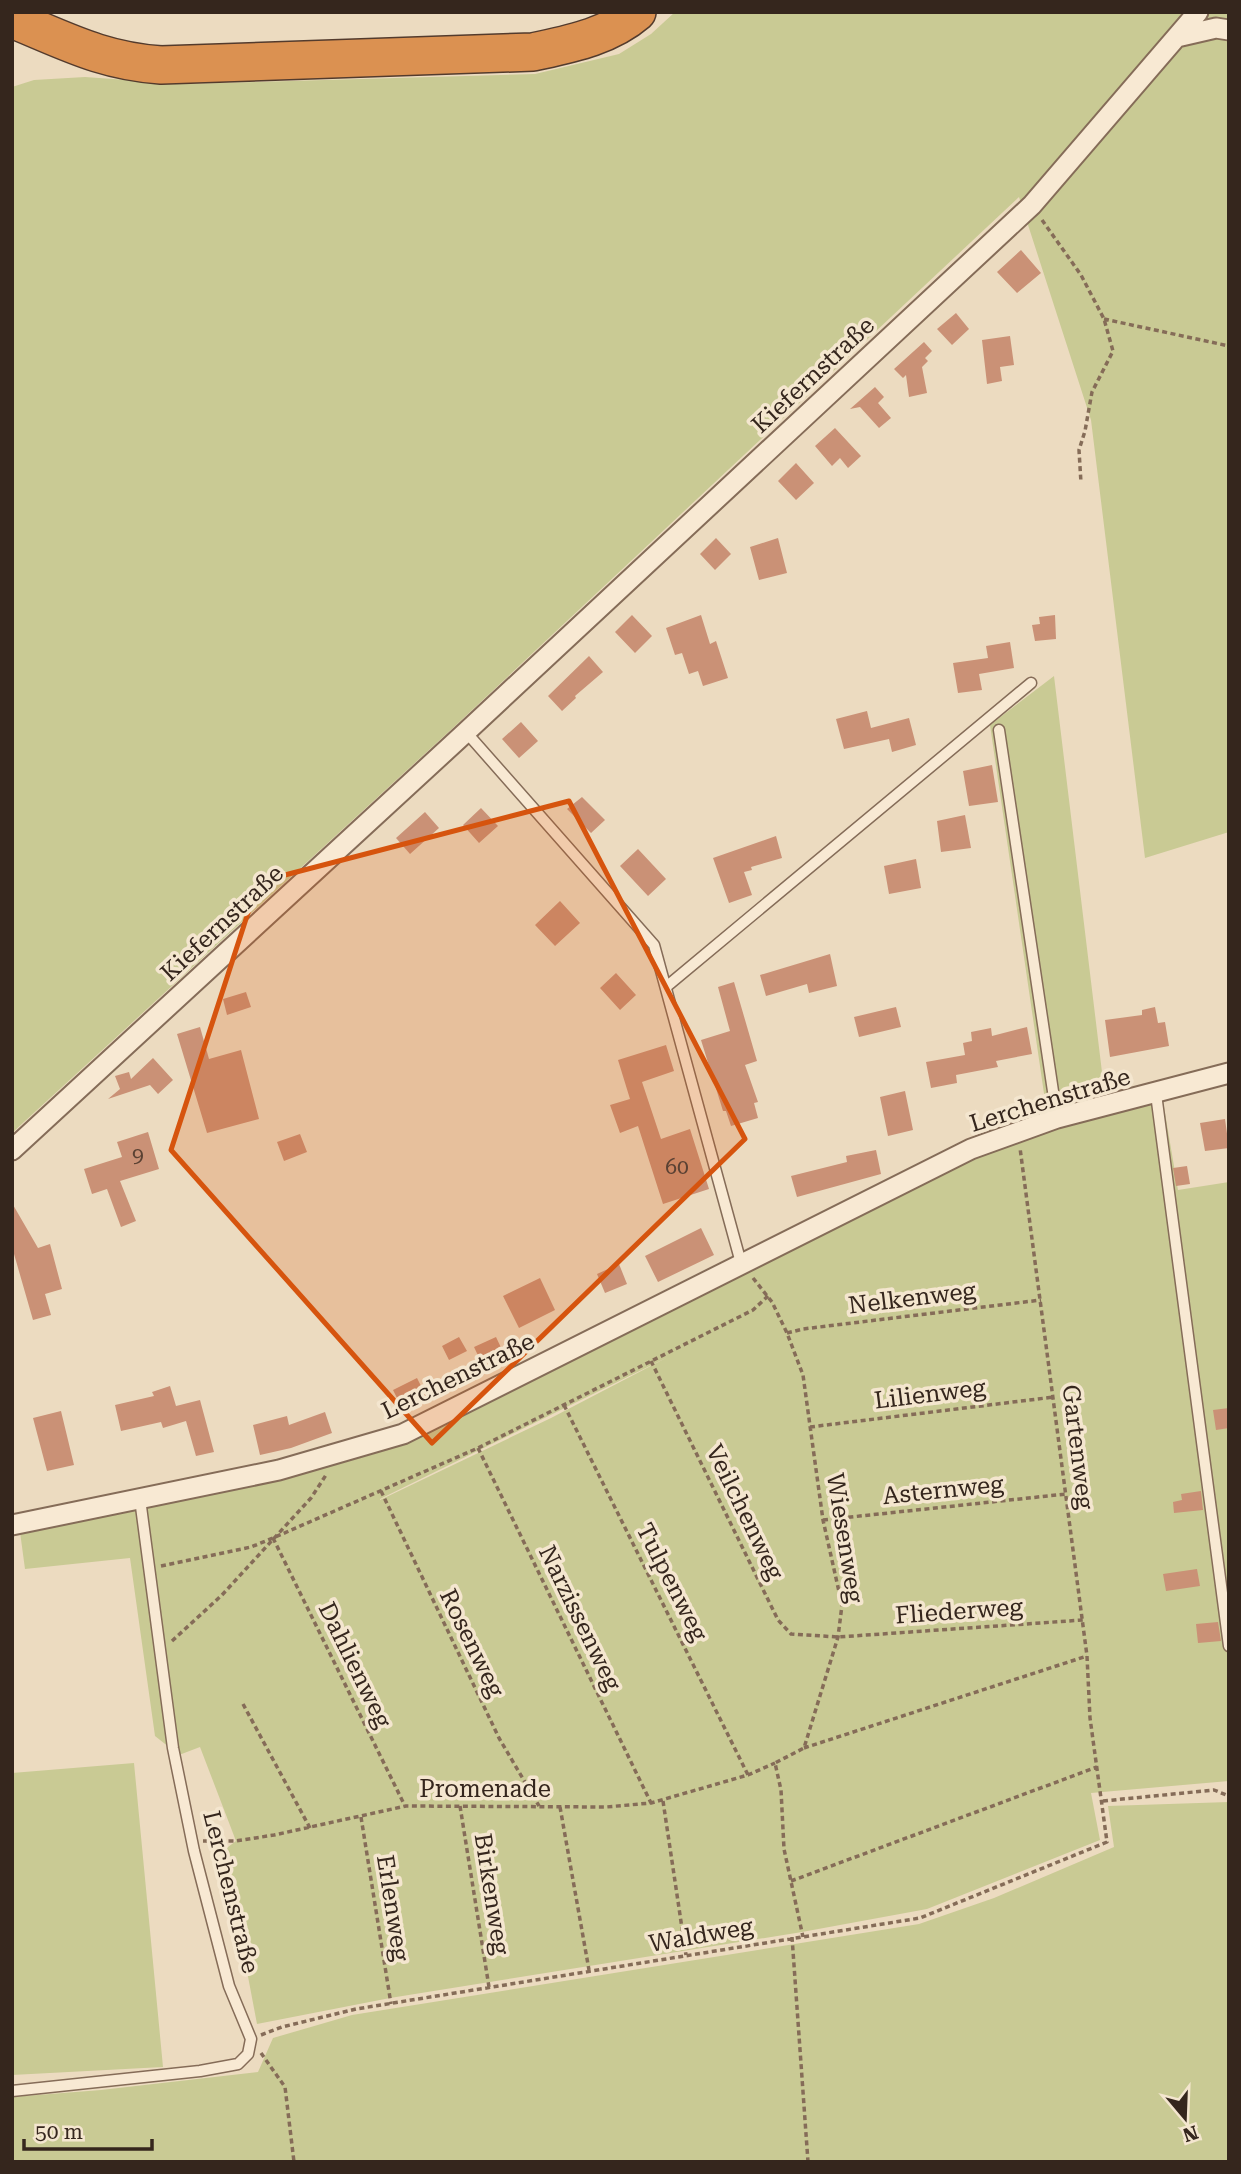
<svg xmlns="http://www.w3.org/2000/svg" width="1241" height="2174" viewBox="0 0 1241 2174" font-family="'Roboto Serif',serif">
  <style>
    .green { fill: #c9ca94; fill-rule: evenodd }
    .building { fill: #ca9176 }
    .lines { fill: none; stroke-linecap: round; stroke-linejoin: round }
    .service-casing { stroke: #856c58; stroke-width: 13 }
    .minor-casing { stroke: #856c58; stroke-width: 23 }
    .motorway-casing { stroke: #533b2d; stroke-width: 40 }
    .path { stroke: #856c58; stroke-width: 3.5; stroke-dasharray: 5 3.5; stroke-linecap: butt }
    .service { stroke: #f8e9d3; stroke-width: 10 }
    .minor { stroke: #f8e9d3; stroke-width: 19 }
    .motorway { stroke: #db9151; stroke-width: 37 }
    .marked { fill: #d6540e; fill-opacity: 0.2; stroke: #d6540e; stroke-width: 5; stroke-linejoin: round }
    .labels { text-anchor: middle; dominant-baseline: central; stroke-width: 7; stroke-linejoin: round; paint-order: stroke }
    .number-label { font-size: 21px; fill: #5a4133 }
    .street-label { font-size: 24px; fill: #35261d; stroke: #f4e6cf }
  </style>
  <rect width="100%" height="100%" fill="#ecdbc0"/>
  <path class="green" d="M 675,12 L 1229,12 L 1229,832 L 1145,858 L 1091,420 L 1019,197 L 455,726 L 12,1133 L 12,87 L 34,80 L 85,77 L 183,84 L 535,74 L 619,54 L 651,34 Z
    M 1054,676 L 1105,1097 L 1047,1114 L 990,725 Z
    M 1162,1095 L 1178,1190 L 1229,1182 L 1229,1781 L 1091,1793 L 1100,1840 L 927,1909 L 802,1932 L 390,1998 L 257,2024 L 224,1850 L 236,1841 L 200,1747 L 179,1755 L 155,1736 L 130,1558 L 25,1569 L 20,1532 L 323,1467 L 970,1157 L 1025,1133 ZM 668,1357 L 551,1418 L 380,1500 L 380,1499 Z
    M 134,1763 L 163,2067 L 12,2075 L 12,1773 Z
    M 1229,1802 L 1229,2162 L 12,2162 L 12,2097 L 101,2090 L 258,2072 L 273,2038 L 352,2015 L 919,1924 L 994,1898 L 1114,1847 L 1108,1806 Z"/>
  <path class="building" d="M 1021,250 L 1041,273 L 1017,293 L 997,272 Z
    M 956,313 L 969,329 L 952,345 L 937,329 Z
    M 1010,336 L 1014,365 L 1000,367 L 1002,381 L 987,384 L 982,340 Z
    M 924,342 L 932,351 L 925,358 L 928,361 L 922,367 L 927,393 L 909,397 L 906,375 L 903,378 L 894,369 Z
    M 875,387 L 884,397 L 878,403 L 891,418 L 879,428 L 860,407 L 850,409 Z
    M 835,428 L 861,456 L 848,468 L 840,458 L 832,466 L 815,446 Z
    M 796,463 L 814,483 L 796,500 L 778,481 Z
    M 716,538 L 731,554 L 715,570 L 700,554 Z
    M 778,538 L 787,573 L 759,580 L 750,547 Z
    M 632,615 L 652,636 L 635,653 L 615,632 Z
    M 701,615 L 710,644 L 716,641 L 728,678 L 703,686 L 698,671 L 689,674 L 682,653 L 675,655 L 666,628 Z
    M 1055,615 L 1056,639 L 1035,641 L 1032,625 L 1040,624 L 1039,617 Z
    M 1010,642 L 1014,668 L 979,674 L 982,690 L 958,693 L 953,663 L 988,658 L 986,646 Z
    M 589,656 L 603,672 L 575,696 L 576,698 L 562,711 L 548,696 Z
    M 867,711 L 871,728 L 909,718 L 916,745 L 892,752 L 889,739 L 844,749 L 836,719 Z
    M 521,722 L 538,741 L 519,758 L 502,739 Z
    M 992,765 L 998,802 L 969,806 L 963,771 Z
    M 582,797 L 605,820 L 591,833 L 567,809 Z
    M 481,808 L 498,826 L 479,843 L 463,825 Z
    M 425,812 L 439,828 L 410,854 L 396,838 Z
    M 965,815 L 971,848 L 941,852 L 937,821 Z
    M 776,836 L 782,858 L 751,867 L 752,870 L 744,872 L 752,895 L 729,903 L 713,858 Z
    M 638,849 L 666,879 L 648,896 L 620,866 Z
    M 916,859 L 921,888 L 889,894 L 884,866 Z
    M 560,901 L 580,923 L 555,946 L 535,925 Z
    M 830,954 L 837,986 L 809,993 L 807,984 L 766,996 L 760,975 Z
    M 616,973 L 636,995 L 620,1010 L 600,988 Z
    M 734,982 L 757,1061 L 745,1065 L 758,1102 L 754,1103 L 758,1118 L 731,1126 L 726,1111 L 723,1111 L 701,1040 L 730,1031 L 718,987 Z
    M 246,992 L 251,1007 L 227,1015 L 223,999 Z
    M 896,1007 L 901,1027 L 859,1037 L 854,1017 Z
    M 1155,1007 L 1158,1023 L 1165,1022 L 1169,1046 L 1110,1057 L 1105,1020 L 1142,1015 L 1142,1010 Z
    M 200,1027 L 209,1059 L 241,1050 L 259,1119 L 207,1133 L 177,1034 Z
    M 1027,1027 L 1032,1054 L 996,1061 L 998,1067 L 956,1075 L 957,1083 L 931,1088 L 926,1062 L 965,1055 L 963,1043 L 972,1041 L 971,1032 L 991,1028 L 992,1036 Z
    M 666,1045 L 674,1071 L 642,1082 L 661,1139 L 690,1129 L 709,1189 L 663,1204 L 638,1126 L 620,1133 L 610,1105 L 630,1099 L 618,1060 Z
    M 153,1058 L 173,1080 L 158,1094 L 150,1085 L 108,1099 L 120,1089 L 115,1076 L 129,1072 L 131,1079 Z
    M 905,1091 L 913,1130 L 888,1136 L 880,1097 Z
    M 1225,1119 L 1229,1148 L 1205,1151 L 1200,1123 Z
    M 148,1132 L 159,1169 L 120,1181 L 136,1221 L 121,1227 L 107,1189 L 92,1194 L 84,1169 L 122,1157 L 117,1142 Z
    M 300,1134 L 307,1152 L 284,1161 L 277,1142 Z
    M 876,1150 L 881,1174 L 797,1197 L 791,1176 L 847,1162 L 846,1156 Z
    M 1187,1166 L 1190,1184 L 1176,1186 L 1173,1168 Z
    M 12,1203 L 38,1248 L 50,1244 L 62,1289 L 45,1294 L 51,1315 L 33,1320 L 12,1247 Z
    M 701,1228 L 714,1255 L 658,1282 L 645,1256 Z
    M 619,1264 L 627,1284 L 605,1293 L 597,1274 Z
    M 540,1278 L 555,1310 L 519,1328 L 503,1296 Z
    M 459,1337 L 467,1351 L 449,1360 L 442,1346 Z
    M 496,1337 L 505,1356 L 483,1366 L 474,1347 Z
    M 417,1378 L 426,1396 L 402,1408 L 393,1390 Z
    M 170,1386 L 176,1406 L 200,1400 L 214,1452 L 196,1456 L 186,1421 L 163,1428 L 161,1422 L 121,1431 L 115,1405 L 154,1396 L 152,1392 Z
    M 1229,1408 L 1229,1428 L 1216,1430 L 1213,1410 Z
    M 61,1411 L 74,1465 L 47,1471 L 33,1418 Z
    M 325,1412 L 332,1433 L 291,1448 L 260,1455 L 253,1425 L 287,1416 L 289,1425 Z
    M 1201,1491 L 1203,1510 L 1174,1513 L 1173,1502 L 1182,1500 L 1181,1494 Z
    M 1197,1569 L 1200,1586 L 1166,1591 L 1163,1574 Z
    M 1218,1622 L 1221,1641 L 1198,1643 L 1196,1624 Z"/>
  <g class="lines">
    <g class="service-casing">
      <path id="service" d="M 999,730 L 1057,1118
        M 466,732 L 654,945 L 741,1263
        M 666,987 L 1031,683
        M 1156,1094 L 1229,1646
        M 12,2091 L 200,2071 L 238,2064 L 248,2054 L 251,2039 L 229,1986 L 194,1851 L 173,1748 L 140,1499"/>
    </g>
    <g class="minor-casing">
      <path id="minor" d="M 1177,37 L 1216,28 L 1229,30
        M 12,1150 L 466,732 L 1032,205 L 1198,12
        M 12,1525 L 279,1470 L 403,1434 L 971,1149 L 1057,1118 L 1229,1073"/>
    </g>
    <g class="motorway-casing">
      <path id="motorway" d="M 12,19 C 66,41 102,61 161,65 L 533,52 C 569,44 608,37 637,12"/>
    </g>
    <path class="path" d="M 1042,220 L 1081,275 L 1104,319 L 1113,351 L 1092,392 L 1085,431 L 1079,450 L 1081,483
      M 1104,319 L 1229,346
      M 753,1278 L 772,1302 L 787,1333 L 803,1375 L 823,1520 L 842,1605 L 838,1637 L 804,1748 L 775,1763 L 781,1790 L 784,1849 L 803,1937
      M 787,1333 L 803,1329 L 1041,1300
      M 651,1361 L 778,1620 L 791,1634 L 838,1637 L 1083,1620
      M 564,1405 L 748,1775
      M 810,1427 L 1054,1397
      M 478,1448 L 651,1803
      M 381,1491 L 499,1738 L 539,1806
      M 823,1520 L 1066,1494
      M 273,1538 L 405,1806
      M 161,1566 L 251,1547 L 273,1538 L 478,1448 L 753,1310 L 768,1296
      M 172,1641 L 222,1595 L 311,1498 L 326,1475
      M 243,1704 L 310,1828
      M 804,1748 L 1087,1656
      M 663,1801 L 686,1955
      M 1103,1801 L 1214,1790 L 1229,1796
      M 460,1806 L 489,1987
      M 560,1807 L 589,1970
      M 361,1817 L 391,2004
      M 203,1841 L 236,1841 L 274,1835 L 406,1806 L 606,1807 L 651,1803 L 748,1775 L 775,1763
      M 791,1881 L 1097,1767
      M 792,1937 L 808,2162
      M 261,2035 L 282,2027 L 356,2009 L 920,1918 L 1107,1842 L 1090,1718 L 1087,1656 L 1020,1148
      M 261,2053 L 285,2087 L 294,2162"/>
    <use href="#service" class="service"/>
    <use href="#minor" class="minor"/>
    <use href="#motorway" class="motorway"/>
  </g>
  <path class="marked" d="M 569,801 L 745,1139 L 432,1443 L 171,1150 L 258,882 Z"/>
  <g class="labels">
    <g class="number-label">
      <text x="138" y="1155">9</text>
      <text x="677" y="1167">60</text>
    </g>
    <g class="street-label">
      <text transform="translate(813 375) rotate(-43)">Kiefernstraße</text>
      <text transform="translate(222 923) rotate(-43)">Kiefernstraße</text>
      <text transform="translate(1050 1100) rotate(-17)">Lerchenstraße</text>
      <text transform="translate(912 1298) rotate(-7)">Nelkenweg</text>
      <text transform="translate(458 1376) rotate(-26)">Lerchenstraße</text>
      <text transform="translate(930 1394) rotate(-7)">Lilienweg</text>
      <text transform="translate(1078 1447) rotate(83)">Gartenweg</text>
      <text transform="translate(943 1490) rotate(-6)">Asternweg</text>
      <text transform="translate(745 1512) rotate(64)">Veilchenweg</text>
      <text transform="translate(845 1538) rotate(81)">Wiesenweg</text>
      <text transform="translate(672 1582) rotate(63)">Tulpenweg</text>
      <text transform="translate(959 1611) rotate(-4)">Fliederweg</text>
      <text transform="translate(580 1618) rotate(64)">Narzissenweg</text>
      <text transform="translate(472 1643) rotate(64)">Rosenweg</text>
      <text transform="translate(355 1665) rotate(64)">Dahlienweg</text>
      <text x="485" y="1789">Promenade</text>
      <text transform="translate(231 1892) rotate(76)">Lerchenstraße</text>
      <text transform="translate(492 1894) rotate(81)">Birkenweg</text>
      <text transform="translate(393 1908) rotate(81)">Erlenweg</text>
      <text transform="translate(701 1935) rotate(-10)">Waldweg</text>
    </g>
  </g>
  <rect width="1241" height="2174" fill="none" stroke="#35261d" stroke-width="28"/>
  <g transform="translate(1185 2118) rotate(161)" stroke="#f4e6cf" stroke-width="5" paint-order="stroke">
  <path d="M0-5L12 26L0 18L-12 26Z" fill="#35261d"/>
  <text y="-10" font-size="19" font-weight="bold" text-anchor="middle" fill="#35261d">N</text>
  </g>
  <path d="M24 2139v10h128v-10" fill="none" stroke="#35261d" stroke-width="3.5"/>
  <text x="35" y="2139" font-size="21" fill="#35261d" stroke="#f4e6cf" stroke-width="5" paint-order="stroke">50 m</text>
</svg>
